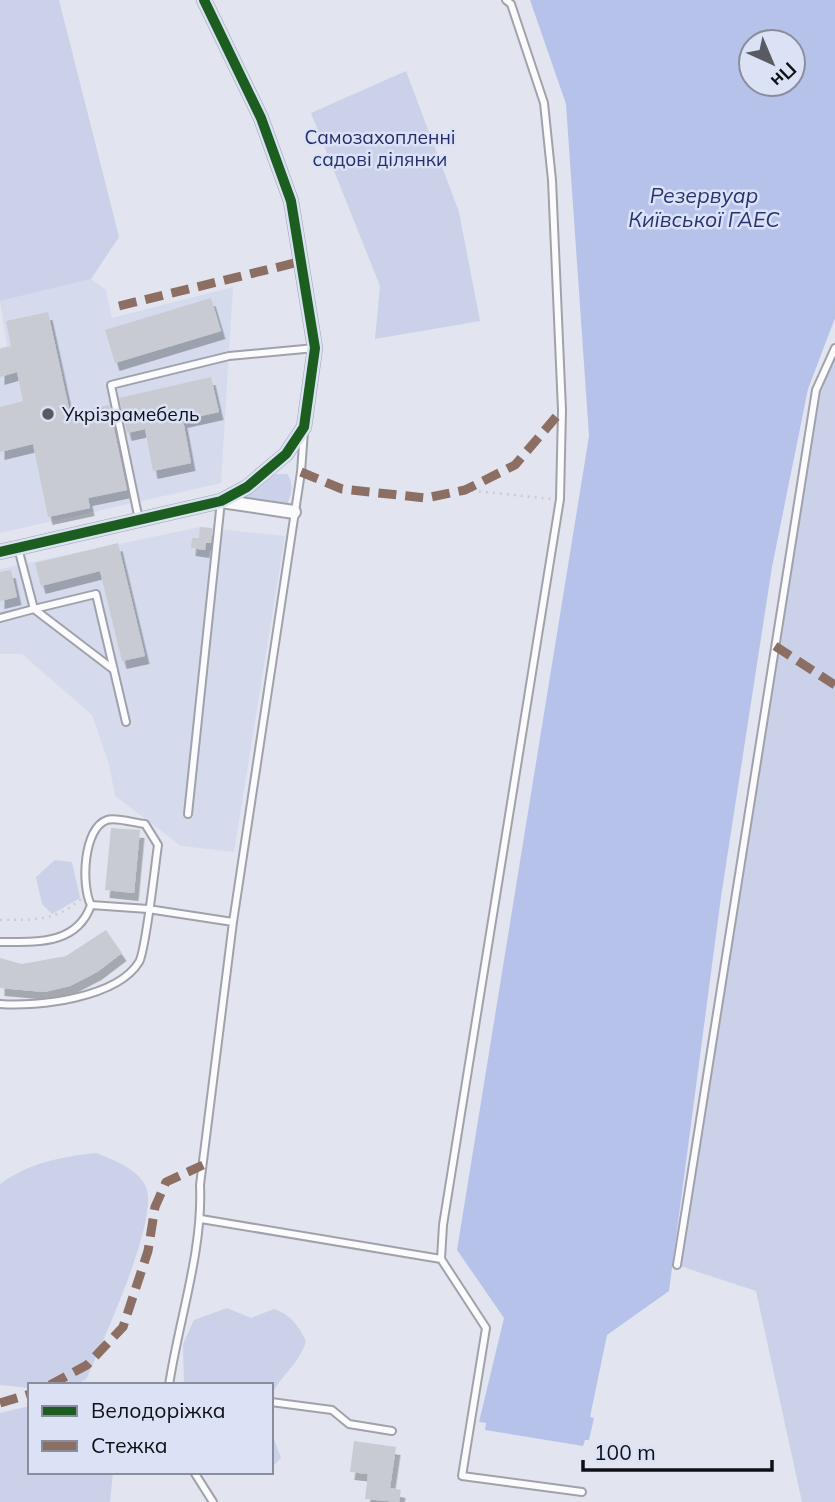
<svg xmlns="http://www.w3.org/2000/svg" width="835" height="1502" viewBox="0 0 835 1502" font-family="Mulish,sans-serif">
  <style>
    .built { fill: #d5dbed }
    .green { fill: #cad1e8 }
    .water { fill: #b7c2ea; fill-rule: evenodd }
    .building { fill: #c9cbd3; filter: url(#shadow) }
    .lines { fill: none; stroke-linecap: round; stroke-linejoin: round }
    .lane-casing { stroke: #9fa2aa; stroke-width: 10 }
    .street-casing { stroke: #9fa2aa; stroke-width: 16 }
    .path { stroke: #cdcdd0; stroke-width: 2.5; stroke-dasharray: 2 5; stroke-linecap: butt }
    .lane { stroke: #fbfbfd; stroke-width: 6 }
    .street { stroke: #fbfbfd; stroke-width: 12 }
    .quiet { stroke: #8d6e63; stroke-width: 9; stroke-dasharray: 18 9; stroke-linecap: butt }
    .cycleway-casing { stroke: #dce2f5; stroke-width: 15 }
    .cycleway { stroke: #1b5e20; stroke-width: 10 }
    .poi-dot { fill: #585b62; stroke: #dce2f5; stroke-width: 2.5 }
    .labels { text-anchor: middle; dominant-baseline: central; stroke-width: 5; stroke-linejoin: round; paint-order: stroke }
    .park-label { font-size: 19px; fill: #242e6c; stroke: #dce2f5 }
    .poi-label { font-size: 19px; fill: #0e1016; stroke: #dce2f5; text-anchor: start }
    .water-label { font-size: 21px; font-style: italic; fill: #283372; stroke: #dce2f5 }
  </style>
  <defs>
    <filter id="shadow"><feDropShadow dx="4.5" dy="8" stdDeviation="0" flood-color="#0004"/></filter>
  </defs>
  <rect width="100%" height="100%" fill="#e2e5ef"/>
  <path class="built" d="M 91,279 L 106,290 L 112,318 L 233,287 L 221,483 L 0,533 L 0,348 L 7,346 L 0,301 Z
    M 200,527 L 285,536 L 234,852 L 181,846 L 115,796 L 109,764 L 92,715 L 22,654 L 0,654 L 0,569 Z"/>
  <path class="green" d="M 0,0 L 59,0 L 119,237 L 91,279 L 0,301 Z
    M 406,71 L 459,212 L 480,321 L 375,339 L 380,286 L 311,113 Z
    M 835,348 L 835,1502 L 802,1502 L 756,1291 L 677,1265 L 816,390 Z
    M 275,474 L 287,474 C 295,484 291,494 287,505 L 246,497 Z
    M 55,860 L 72,862 L 80,898 L 52,914 L 42,904 L 36,877 Z
    M 96,1153 C 112,1159 137,1169 145,1185 C 162,1215 101,1344 87,1378 L 77,1385 L 30,1385 L 30,1388 L 0,1385 L 0,1184 C 29,1163 60,1157 96,1153 Z
    M 227,1308 L 251,1318 L 274,1309 C 291,1315 298,1325 306,1341 C 298,1367 281,1373 271,1397 L 271,1385 L 184,1385 L 183,1344 L 194,1320 Z
    M 30,1406 L 30,1472 L 113,1472 L 110,1502 L 0,1502 L 0,1413 Z
    M 271,1431 L 281,1458 L 271,1468 Z"/>
  <path class="water" d="M 530,0 L 835,0 L 835,318 L 808,389 L 772,567 L 721,897 L 669,1291 L 607,1335 L 590,1417 L 594,1418 L 589,1440 L 585,1440 L 583,1446 L 485,1430 L 486,1423 L 479,1422 L 504,1318 L 457,1250 L 589,436 L 566,104 ZM 751,42 L 793,42 L 793,84 L 751,84 Z"/>
  <path class="building" d="M 211,298 L 221,331 L 115,363 L 105,330 Z
    M 48,312 L 70,413 L 109,405 L 127,490 L 88,498 L 90,508 L 48,517 L 33,444 L 0,452 L 0,407 L 23,401 L 17,372 L 0,377 L 0,349 L 11,346 L 6,321 Z
    M 211,377 L 219,412 L 183,420 L 191,463 L 153,471 L 145,429 L 127,433 L 119,398 Z
    M 200,527 L 212,528 L 211,543 L 206,543 L 205,550 L 191,548 L 192,538 L 199,538 Z
    M 118,543 L 145,656 L 122,661 L 100,571 L 41,586 L 35,563 Z
    M 11,570 L 17,597 L 0,601 L 0,572 Z
    M 111,828 L 140,830 L 134,893 L 105,890 Z
    M 106,930 L 122,953 L 97,972 L 70,986 L 44,992 L 0,988 L 0,958 L 22,964 L 66,956 Z
    M 354,1441 L 396,1447 L 390,1488 L 401,1490 L 399,1502 L 365,1499 L 368,1474 L 350,1472 Z"/>
  <g class="lines">
    <g class="lane-casing">
      <path id="lane" d="M 139,520 L 111,385 L 229,356 L 315,348
        M 18,548 L 34,609 L 96,594 L 126,722
        M 0,618 L 34,609 L 114,670
        M 188,814 L 221,501
        M 0,942 C 37,942 77,945 91,905 L 148,909 L 233,922
        M 0,1004 C 38,1007 117,998 139,962 C 146,950 155,865 158,845 L 145,824 C 134,823 116,817 107,820 C 83,828 81,886 91,905
        M 201,1219 L 441,1259 L 486,1328 L 462,1476 L 582,1492
        M 441,1259 L 443,1225 L 560,499 L 562,410 L 552,180 L 544,103 L 511,4 L 506,0
        M 677,1265 L 816,390 L 835,348
        M 169,1385 C 179,1319 203,1251 200,1185 L 233,922 L 301,472 L 304,431
        M 271,1402 L 332,1410 L 349,1424 L 392,1431
        M 194,1472 L 213,1502"/>
    </g>
    <g class="street-casing">
      <path id="street" d="M 221,501 L 294,512
        M 0,552 L 221,501 L 247,487 L 286,454 L 304,427 L 315,348 L 291,201 L 261,118 L 204,0"/>
    </g>
    <path class="path" d="M 465,490 L 552,499
      M 0,920 C 33,919 53,923 81,899"/>
    <use href="#lane" class="lane"/>
    <use href="#street" class="street"/>
    <path class="quiet" d="M 119,306 L 303,261
      M 301,472 L 342,489 L 426,498 L 465,490 L 515,465 L 562,410
      M 775,646 L 835,685
      M 50,1385 L 87,1365 L 123,1327 L 148,1251 L 155,1207 L 166,1182 L 203,1165
      M 0,1403 L 30,1394"/>
    <g class="cycleway-casing">
      <path id="cycleway" d="M 0,552 L 221,501 L 247,487 L 286,454 L 304,427 L 315,348 L 291,201 L 261,118 L 204,0"/>
    </g>
    <use href="#cycleway" class="cycleway"/>
  </g>
  <circle class="poi-dot" cx="48" cy="414" r="7"/>
  <g class="labels">
    <g class="park-label">
      <text x="380" y="137">Самозахопленні<tspan x="380" dy="22">садові ділянки</tspan></text>
    </g>
    <g class="poi-label">
      <text x="62" y="414">Укрізрамебель</text>
    </g>
    <g class="water-label">
      <text x="704" y="195">Резервуар<tspan x="704" dy="24">Київської ГАЕС</tspan></text>
    </g>
  </g>
  <rect x="28" y="1383" width="245" height="91" fill="#dce2f5" stroke="#8a8e9c" stroke-width="2"/>
  <rect x="42" y="1406" width="35" height="10" fill="#1b5e20" stroke="#8a8e9c" stroke-width="2"/>
  <text x="91" y="1418" font-size="21" fill="#0e1016">Велодоріжка</text>
  <rect x="42" y="1441" width="35" height="10" fill="#8d6e63" stroke="#8a8e9c" stroke-width="2"/>
  <text x="91" y="1453" font-size="21" fill="#0e1016">Стежка</text>
  <g transform="translate(772 63) rotate(136)"><circle r="33" fill="#dce2f5" stroke="#8a8e9c" stroke-width="2"/>
  <path d="M0-5L12 26L0 18L-12 26Z" fill="#585b62"/>
  <text y="-10" font-size="19" font-weight="bold" text-anchor="middle" fill="#0e1016">Пн</text>
  </g>
  <path d="M583 1460v10h189v-10" fill="none" stroke="#0e1016" stroke-width="3.5"/>
  <text x="594" y="1460" font-size="21" fill="#0e1016" stroke="#dce2f5" stroke-width="5" paint-order="stroke">100 m</text>
</svg>
